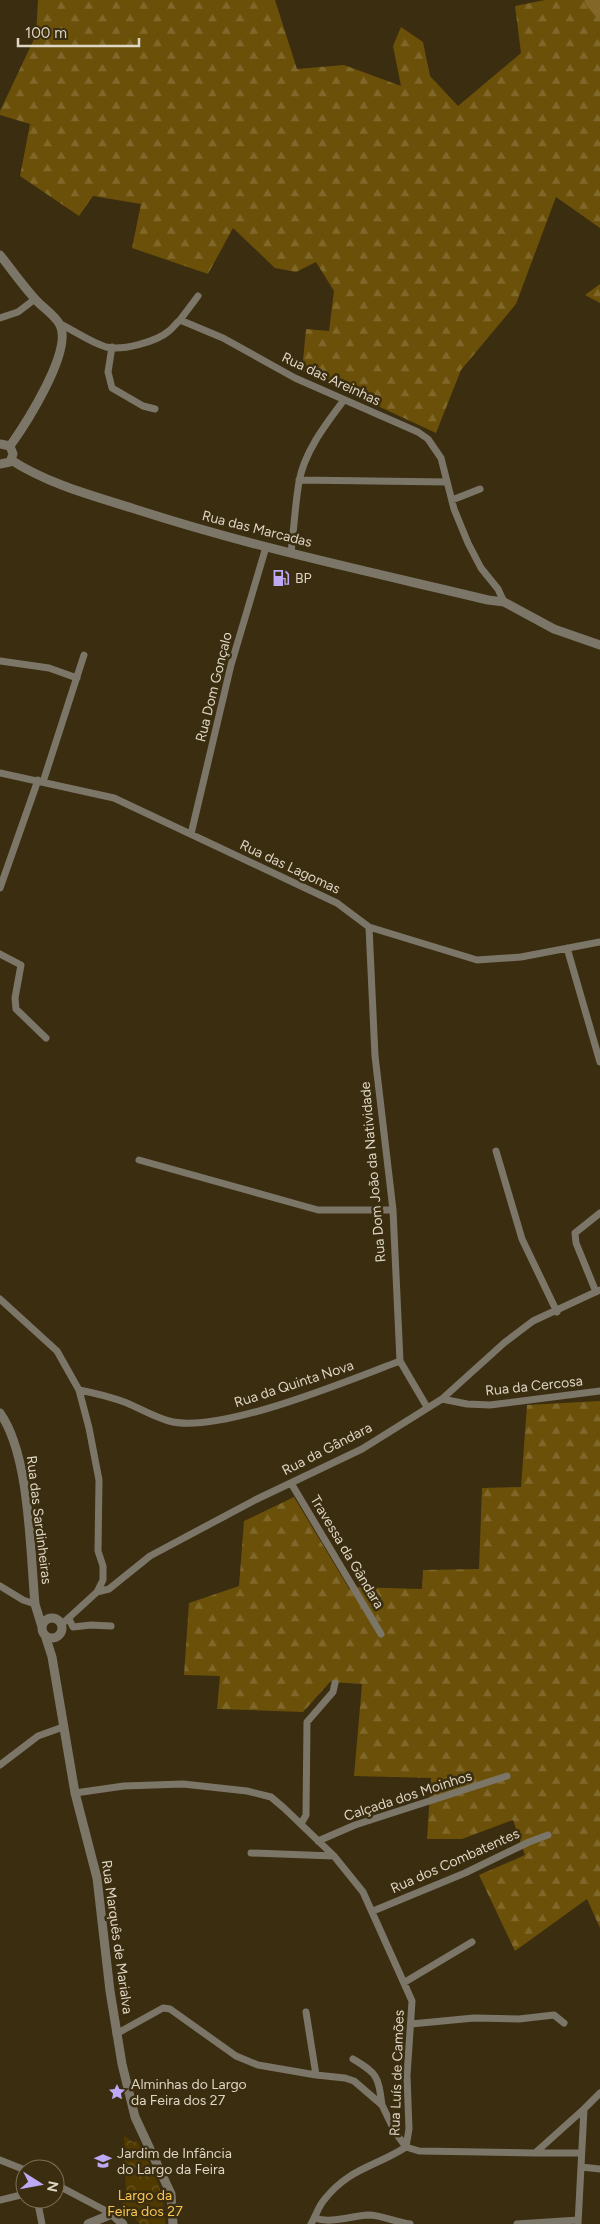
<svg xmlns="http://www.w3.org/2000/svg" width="600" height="2224" viewBox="0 0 600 2224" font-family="Figtree,sans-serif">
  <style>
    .forest { fill: url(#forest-firs) }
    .park { fill: url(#park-crowns) }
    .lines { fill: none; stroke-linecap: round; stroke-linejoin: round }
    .river { stroke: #836728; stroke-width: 15 }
    .minor { stroke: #7c7669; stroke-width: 7 }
    .tertiary { stroke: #7c7669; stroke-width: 9 }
    .labels { text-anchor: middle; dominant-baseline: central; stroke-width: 5; stroke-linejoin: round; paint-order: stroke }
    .street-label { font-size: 14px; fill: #ded6c5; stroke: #3a2d10 }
    .poi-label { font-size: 14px; fill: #ded6c5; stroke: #3a2d10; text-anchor: start }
    .park-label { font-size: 14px; fill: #f9c656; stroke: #3a2d10 }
  </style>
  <defs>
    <pattern id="forest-firs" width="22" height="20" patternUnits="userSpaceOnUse" patternTransform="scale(1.25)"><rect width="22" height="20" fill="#6b5009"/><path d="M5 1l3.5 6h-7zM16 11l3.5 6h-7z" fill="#80682b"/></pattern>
    <pattern id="park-crowns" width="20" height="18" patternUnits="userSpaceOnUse" patternTransform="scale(1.25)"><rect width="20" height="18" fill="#513a00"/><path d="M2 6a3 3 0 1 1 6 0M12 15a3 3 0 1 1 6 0" fill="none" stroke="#6a5624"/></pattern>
  </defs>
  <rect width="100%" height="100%" fill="#3a2d10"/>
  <path class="forest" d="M 38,0 L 275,0 L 297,69 L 344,65 L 401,86 L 393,46 L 401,27 L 423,42 L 430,76 L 458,106 L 521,53 L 515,6 L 545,0 L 600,0 L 600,228 L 556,197 L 516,304 L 461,370 L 436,433 L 302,371 L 306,329 L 329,331 L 334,291 L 316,262 L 296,272 L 275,268 L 233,228 L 208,274 L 132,248 L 141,204 L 93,196 L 79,216 L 20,176 L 30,124 L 0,115 L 0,111 L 36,35 Z
    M 600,284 L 600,303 L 585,295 Z
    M 600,1401 L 600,1928 L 587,1899 L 515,1951 L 479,1875 L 525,1855 L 513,1820 L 462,1839 L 427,1839 L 431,1778 L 354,1776 L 362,1684 L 330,1682 L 303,1712 L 217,1709 L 220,1676 L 184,1675 L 189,1603 L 239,1586 L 244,1521 L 294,1497 L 350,1590 L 352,1587 L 422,1589 L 423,1570 L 479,1569 L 482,1488 L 521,1487 L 527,1405 Z"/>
  <path class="park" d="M 124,2136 L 133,2142 L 137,2141 C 153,2170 165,2190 165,2224 L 140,2224 L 121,2205 L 126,2198 Z"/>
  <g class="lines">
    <path class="river" d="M 592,0 L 600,10"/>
    <path class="minor" d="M 0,318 L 18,312 L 35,299
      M 180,320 L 198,296
      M 60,324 C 75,331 90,342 106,347 C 122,351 156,342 169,331 C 173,328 176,323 180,320 L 223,338 L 295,378 L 418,432 L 428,439 L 441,458 L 454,509 L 468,543 L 481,568 L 498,589 L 504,602
      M 112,347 L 108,372 L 112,388 L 143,406 L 155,409
      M 299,480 L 447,482
      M 452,500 L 480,489
      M 291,552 C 294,529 295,505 299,482 C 304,452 326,424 344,400
      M 0,661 L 49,668 L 77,678
      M 0,773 L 114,798 L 337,903 L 369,927 L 477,960 L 521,957 L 600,942
      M 43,782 L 84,655
      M 191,834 L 231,665 L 266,547
      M 0,888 L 38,780
      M 369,927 L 375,1056 L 393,1210 L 400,1361 L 427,1407
      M 567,948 L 600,1062
      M 0,954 L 21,965 L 15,998 L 16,1009 L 46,1038
      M 496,1151 L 522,1239 L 557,1312
      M 139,1160 L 318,1210 L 393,1210
      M 596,1292 L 576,1243 L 575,1233 L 600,1213
      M 0,1299 L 57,1351 L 79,1390 L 89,1428 L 99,1480 L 98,1551 L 103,1566 L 103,1580 L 97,1592
      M 79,1390 C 95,1393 111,1397 127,1403 C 141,1409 154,1417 169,1421 C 219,1435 349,1380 400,1361
      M 442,1399 L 467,1404 L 490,1405 L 600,1391
      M 291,1483 L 381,1634
      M 0,1586 L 23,1600 L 35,1604
      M 69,1619 L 73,1627 L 91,1625 L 111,1626
      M 62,1624 L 97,1592 L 109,1589 L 150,1556 L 255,1500 L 362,1449 L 442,1399 L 504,1343 L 533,1321 L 600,1290
      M 0,1765 L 38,1736 L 63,1727
      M 75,1793 L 124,1786 L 183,1784 L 247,1791 L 271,1797 L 284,1808 L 334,1856 L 363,1892 L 412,2001 L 407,2076 L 409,2129 L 406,2147
      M 301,1824 L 306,1815 L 307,1722 L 333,1692 L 335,1683
      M 318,1841 L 355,1825 L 507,1776
      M 251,1853 L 334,1856
      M 373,1911 L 465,1873 L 529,1842 L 548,1835
      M 405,1982 L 472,1942
      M 306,2012 L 316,2075
      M 411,2024 L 474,2018 L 519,2019 L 554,2015 L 564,2023
      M 116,2034 L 163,2008 L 170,2009 L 236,2056 L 258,2065 L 316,2075 L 345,2078 L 354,2081 L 382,2105 L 395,2132 L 406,2147
      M 353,2059 C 378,2074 378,2076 382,2105
      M 584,2109 L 600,2093
      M 406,2147 L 419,2151 L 535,2153
      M 0,2160 L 25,2170
      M 581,2167 L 600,2169
      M 55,2184 L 112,2214
      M 37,2199 L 42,2224
      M 0,2200 L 25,2194
      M 315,2218 C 330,2224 351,2216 368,2215 C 382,2215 395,2222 410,2224
      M 311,2224 C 316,2216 318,2207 324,2200 C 349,2168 375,2167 406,2147
      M 517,2224 L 578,2220
      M 578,2224 L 584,2109 L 535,2153 L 581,2153"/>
    <path class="tertiary" d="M 0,255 C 12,270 23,286 36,300 C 43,308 55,315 60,325 C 73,351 25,425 10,446
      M 0,444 L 10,446 L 13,454 L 10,462 L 0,464
      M 11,460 C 50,485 94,496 138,510 C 252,547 371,572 488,600 L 504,602 L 554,629 L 600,645
      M 0,1413 C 30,1455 30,1551 35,1604 L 42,1627
      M42 1628a10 10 0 1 1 20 0a10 10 0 1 1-20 0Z
      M 45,1635 L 52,1657 L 75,1793 L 97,1878 L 110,1991 L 122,2064 L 135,2117 L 171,2194 L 173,2224
      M 88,2224 L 112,2214 L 123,2224"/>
  </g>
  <defs>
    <g id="fuel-bare" transform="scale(1.35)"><path d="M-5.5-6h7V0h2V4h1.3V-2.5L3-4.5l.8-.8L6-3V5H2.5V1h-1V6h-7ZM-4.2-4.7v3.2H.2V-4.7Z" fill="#bea9f4" stroke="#3a2d10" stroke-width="2.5" paint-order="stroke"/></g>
    <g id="sight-bare" transform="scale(1.35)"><path d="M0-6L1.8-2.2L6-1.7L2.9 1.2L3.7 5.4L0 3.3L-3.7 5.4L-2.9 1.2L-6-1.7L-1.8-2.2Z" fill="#bea9f4" stroke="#3a2d10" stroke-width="2.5" paint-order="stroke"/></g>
    <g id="school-bare" transform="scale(1.35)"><path d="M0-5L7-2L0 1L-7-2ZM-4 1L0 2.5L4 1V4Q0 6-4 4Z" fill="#bea9f4" stroke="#3a2d10" stroke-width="2.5" paint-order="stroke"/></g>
  </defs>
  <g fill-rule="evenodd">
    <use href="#fuel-bare" x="281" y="578"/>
    <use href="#sight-bare" x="117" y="2092"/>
    <use href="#school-bare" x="103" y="2161"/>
  </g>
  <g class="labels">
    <g class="street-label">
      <text transform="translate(331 379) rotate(25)">Rua das Areinhas</text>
      <text transform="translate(257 529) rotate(14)">Rua das Marcadas</text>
      <text transform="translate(214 687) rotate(-76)">Rua Dom Gonçalo</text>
      <text transform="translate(290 867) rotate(25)">Rua das Lagomas</text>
      <text transform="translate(373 1172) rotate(-95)">Rua Dom João da Natividade</text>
      <text transform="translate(294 1384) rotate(-18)">Rua da Quinta Nova</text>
      <text transform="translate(534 1386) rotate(-6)">Rua da Cercosa</text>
      <text transform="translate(327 1449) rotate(-27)">Rua da Gândara</text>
      <text transform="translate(39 1520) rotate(83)">Rua das Sardinheiras</text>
      <text transform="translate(347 1552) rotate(59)">Travessa da Gândara</text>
      <text transform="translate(408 1796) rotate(-18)">Calçada dos Moinhos</text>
      <text transform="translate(455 1861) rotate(-24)">Rua dos Combatentes</text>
      <text transform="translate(117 1937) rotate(82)">Rua Marquês de Marialva</text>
      <text transform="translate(397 2073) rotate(-88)">Rua Luís de Camões</text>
    </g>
    <g class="poi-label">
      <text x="295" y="578">BP</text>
      <text x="131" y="2084">Alminhas do Largo<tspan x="131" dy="16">da Feira dos 27</tspan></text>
      <text x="117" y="2153">Jardim de Infância<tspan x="117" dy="16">do Largo da Feira</tspan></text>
    </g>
    <g class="park-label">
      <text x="145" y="2195">Largo da<tspan x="145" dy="16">Feira dos 27</tspan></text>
    </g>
  </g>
  <g transform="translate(40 2184) rotate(101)"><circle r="24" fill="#3a2d10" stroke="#7c7158"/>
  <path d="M0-4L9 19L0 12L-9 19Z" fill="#bea9f4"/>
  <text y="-8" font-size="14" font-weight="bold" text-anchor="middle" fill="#ded6c5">N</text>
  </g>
  <path d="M18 38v8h121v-8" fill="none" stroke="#ded6c5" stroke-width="2.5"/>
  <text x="25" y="38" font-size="15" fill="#ded6c5" stroke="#3a2d10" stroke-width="4" paint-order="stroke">100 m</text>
</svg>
